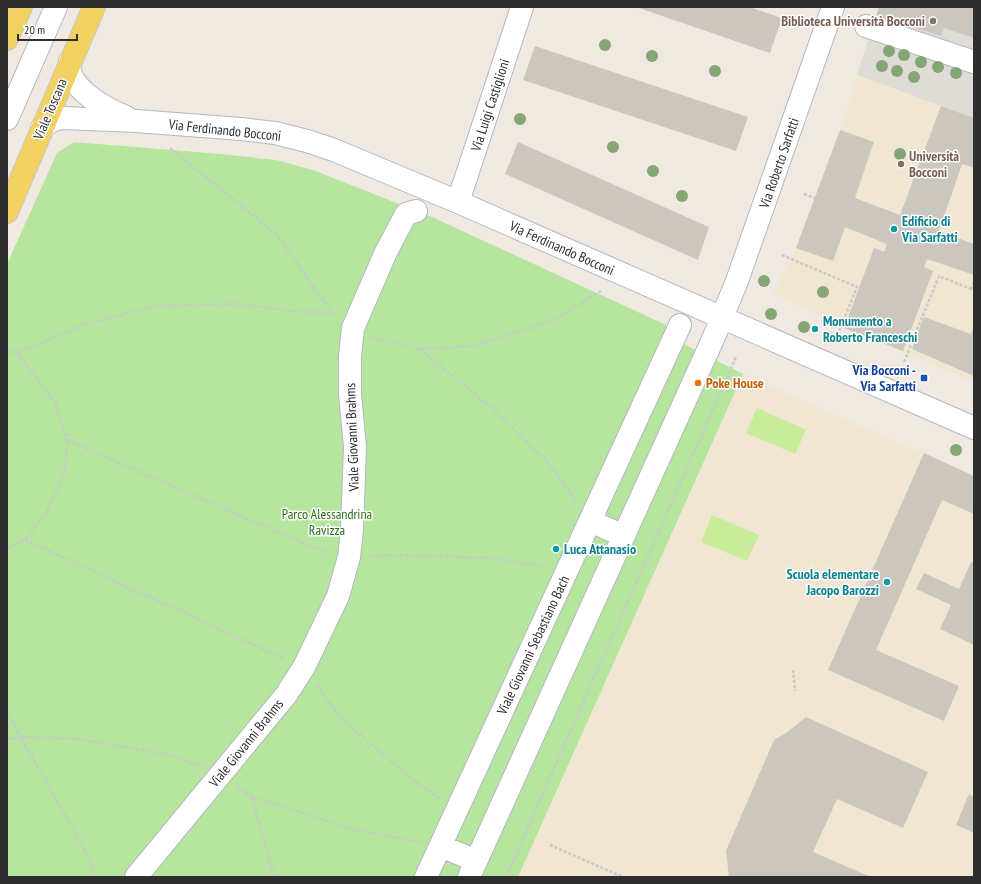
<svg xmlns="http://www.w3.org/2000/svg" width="981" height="884" viewBox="0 0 981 884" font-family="'PT Sans Narrow',sans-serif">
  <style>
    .education { fill: #f0e6d1 }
    .green { fill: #b6e59e }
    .pitch { fill: #c9ec9a }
    .plaza { fill: #dfdcd8 }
    .building { fill: #cbc7bf }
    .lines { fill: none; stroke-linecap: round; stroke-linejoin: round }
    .minor-casing { stroke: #b4b7c1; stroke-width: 24 }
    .major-casing { stroke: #c9c9c9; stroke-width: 24 }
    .path { stroke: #c9c9c9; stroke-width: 2.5; stroke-dasharray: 3 2; stroke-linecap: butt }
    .minor { stroke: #fff; stroke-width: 22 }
    .major { stroke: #f2d163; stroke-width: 22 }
    .tree { fill: #84a574 }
    .education-dot { fill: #8d6e63; stroke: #fff; stroke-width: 1.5 }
    .culture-dot { fill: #0f9aa8; stroke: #fff; stroke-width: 1.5 }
    .transit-dot { fill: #1a4fb4; stroke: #fff; stroke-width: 1.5 }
    .food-dot { fill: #e8710a; stroke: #fff; stroke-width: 1.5 }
    .labels { text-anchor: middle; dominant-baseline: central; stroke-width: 3; stroke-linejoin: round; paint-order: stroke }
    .education-label { font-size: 14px; font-weight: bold; fill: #785e54; stroke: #fff; text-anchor: end }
    .street-label { font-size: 14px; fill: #2e2e2e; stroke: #fff }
    .culture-label { font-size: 14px; font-weight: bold; fill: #0d838f; stroke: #fff; text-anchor: start }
    .transit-label { font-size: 14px; font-weight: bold; fill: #164399; stroke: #fff; text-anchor: end }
    .food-label { font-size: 14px; font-weight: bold; fill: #c56008; stroke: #fff; text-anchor: start }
    .park-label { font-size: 14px; fill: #2c6e1b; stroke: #fff }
  </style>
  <rect width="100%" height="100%" fill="#efe9e1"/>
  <path class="education" d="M 879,7 L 974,7 L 974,382 L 844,328 L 773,293 L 796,248 L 815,198 L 840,130 Z
    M 743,374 L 974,476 L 974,877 L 518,877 Z"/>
  <path class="green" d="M 74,142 L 220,154 L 276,160 L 313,170 L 432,217 L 666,325 L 672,338 L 743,374 L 518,877 L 7,877 L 7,264 L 57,153 Z"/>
  <path class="pitch" d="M 757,408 L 806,430 L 795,454 L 746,433 Z
    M 712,515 L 759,535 L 747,561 L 701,542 Z"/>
  <path class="plaza" d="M 876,16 L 941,36 L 944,28 L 974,38 L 974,118 L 857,75 Z"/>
  <path class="building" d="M 636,7 L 749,7 L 782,18 L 770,53 Z
    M 879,7 L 974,7 L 974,38 L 944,28 L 941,36 L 876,16 Z
    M 535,46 L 748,117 L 736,151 L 523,80 Z
    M 941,106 L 974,118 L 974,168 L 962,164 L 939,231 L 974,244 L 974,275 L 927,259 L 924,267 L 933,271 L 903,351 L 844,328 L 874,248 L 884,252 L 887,244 L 845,227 L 833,261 L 796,248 L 840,130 L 874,142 L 855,198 L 900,215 Z
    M 518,142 L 709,227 L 698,260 L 505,174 Z
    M 924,317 L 971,334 L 974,325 L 974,376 L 912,349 Z
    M 924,453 L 974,476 L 974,514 L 942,500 L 876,650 L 959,686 L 944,721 L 828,670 Z
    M 971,562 L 974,563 L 974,645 L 940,629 L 951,605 L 916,589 L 924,573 L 959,589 Z
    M 806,717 L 928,772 L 903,828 L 837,799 L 813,852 L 871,877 L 729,877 L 726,851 L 774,740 L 786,733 Z
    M 969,794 L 974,797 L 974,833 L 956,825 Z"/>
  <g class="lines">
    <g class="minor-casing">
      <path id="minor" d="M 866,26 L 974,62
        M 70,62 C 70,65 69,69 70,71 C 75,92 108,110 126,117
        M 7,119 L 56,7
        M 42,128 C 49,122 54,119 63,118 L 136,121 L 241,129 L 275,133 L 307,141 L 334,150 L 458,202 L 974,428
        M 458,202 L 522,7
        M 590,521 L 624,536
        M 441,846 L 476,861
        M 136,877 L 286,695 L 304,667 L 338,596 L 349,557 L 352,530 L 355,447 L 350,394 L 350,356 L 353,328 L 386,252 L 406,214 L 416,211
        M 426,877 L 680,325
        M 469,877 L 713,339 L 737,281 L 833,7"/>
    </g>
    <g class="major-casing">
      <path id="major" d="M 7,39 L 21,7
        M 7,212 L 94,7"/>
    </g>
    <path class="path" d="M 170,148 L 277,235 L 332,313 L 335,315
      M 804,194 L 815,198
      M 782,255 L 857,287 L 838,334
      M 974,282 L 971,289 L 974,290
      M 372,337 L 420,349 L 474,346 L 550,322 L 601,291
      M 420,349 L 492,408 L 550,465 L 576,501
      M 7,351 L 17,353 L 55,402 L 67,440 L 65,472 L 46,513 L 25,540 L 7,548
      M 17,353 L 84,325 L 153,306 L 240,304 L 292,311 L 332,313
      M 904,362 L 939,276 L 971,289
      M 67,440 L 329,554
      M 25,540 L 285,659
      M 370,556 L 391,555 L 492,558 L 546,567
      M 793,670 L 795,691
      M 317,685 L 338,715 L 414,781 L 441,799
      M 7,713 L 81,843 L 97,877
      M 7,739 L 21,737 L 79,739 L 171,755 L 202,767
      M 237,786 L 252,797 L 356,830 L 420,842
      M 252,797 L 274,877
      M 550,845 L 623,877
      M 506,877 L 736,357"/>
    <use href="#minor" class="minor"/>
    <use href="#major" class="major"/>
  </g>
  <g class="tree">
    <circle cx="605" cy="45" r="6"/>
    <circle cx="889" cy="51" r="6"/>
    <circle cx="904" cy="55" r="6"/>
    <circle cx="652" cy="56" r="6"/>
    <circle cx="921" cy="62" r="6"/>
    <circle cx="882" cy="66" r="6"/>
    <circle cx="938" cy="67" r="6"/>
    <circle cx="715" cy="71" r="6"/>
    <circle cx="897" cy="71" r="6"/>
    <circle cx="956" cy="73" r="6"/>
    <circle cx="914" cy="77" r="6"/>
    <circle cx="520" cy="119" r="6"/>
    <circle cx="613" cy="147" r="6"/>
    <circle cx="900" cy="154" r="6"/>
    <circle cx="653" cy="171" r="6"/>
    <circle cx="682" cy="196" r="6"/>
    <circle cx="764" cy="281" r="6"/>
    <circle cx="823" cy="292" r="6"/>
    <circle cx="771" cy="314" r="6"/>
    <circle cx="804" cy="327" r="6"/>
    <circle cx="956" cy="450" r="6"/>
  </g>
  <g class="education-dot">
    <circle cx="933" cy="21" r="4"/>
    <circle cx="901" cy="164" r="4"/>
  </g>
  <g class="culture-dot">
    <circle cx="894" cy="229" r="4"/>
    <circle cx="815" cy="329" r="4"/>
    <circle cx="556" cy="549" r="4"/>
    <circle cx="887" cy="582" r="4"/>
  </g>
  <rect class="transit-dot" x="920" y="374" width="8" height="8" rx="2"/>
  <circle class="food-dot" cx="698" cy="383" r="4"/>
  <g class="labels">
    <g class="education-label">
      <text x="925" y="21">Biblioteca Università Bocconi</text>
      <text x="909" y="156" text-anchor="start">Università<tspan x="909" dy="16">Bocconi</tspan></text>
    </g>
    <g class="street-label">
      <text transform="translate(490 105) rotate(-72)">Via Luigi Castiglioni</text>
      <text transform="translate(50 109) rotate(-67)">Viale Toscana</text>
      <text transform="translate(225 130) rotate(6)">Via Ferdinando Bocconi</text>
      <text transform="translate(779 163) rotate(-71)">Via Roberto Sarfatti</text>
      <text transform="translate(562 248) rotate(24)">Via Ferdinando Bocconi</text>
      <text transform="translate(352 437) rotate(-92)">Viale Giovanni Brahms</text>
      <text transform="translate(533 645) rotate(-65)">Viale Giovanni Sebastiano Bach</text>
      <text transform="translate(246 743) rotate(-51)">Viale Giovanni Brahms</text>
    </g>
    <g class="culture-label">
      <text x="902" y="221">Edificio di<tspan x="902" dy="16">Via Sarfatti</tspan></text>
      <text x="823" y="321">Monumento a<tspan x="823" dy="16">Roberto Franceschi</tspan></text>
      <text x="564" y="549">Luca Attanasio</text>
      <text x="879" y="574" text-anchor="end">Scuola elementare<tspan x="879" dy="16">Jacopo Barozzi</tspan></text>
    </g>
    <g class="transit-label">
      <text x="916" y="370">Via Bocconi -<tspan x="916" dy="16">Via Sarfatti</tspan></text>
    </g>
    <g class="food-label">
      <text x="706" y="383">Poke House</text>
    </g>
    <g class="park-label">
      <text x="327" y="514">Parco Alessandrina<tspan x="327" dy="16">Ravizza</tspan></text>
    </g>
  </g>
  <rect width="981" height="884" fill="none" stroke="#2e2e2e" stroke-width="16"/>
  <path d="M18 34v6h59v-6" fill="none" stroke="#2e2e2e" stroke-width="2"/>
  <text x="24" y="34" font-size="12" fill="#2e2e2e" stroke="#ffffff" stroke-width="3" paint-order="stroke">20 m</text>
</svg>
